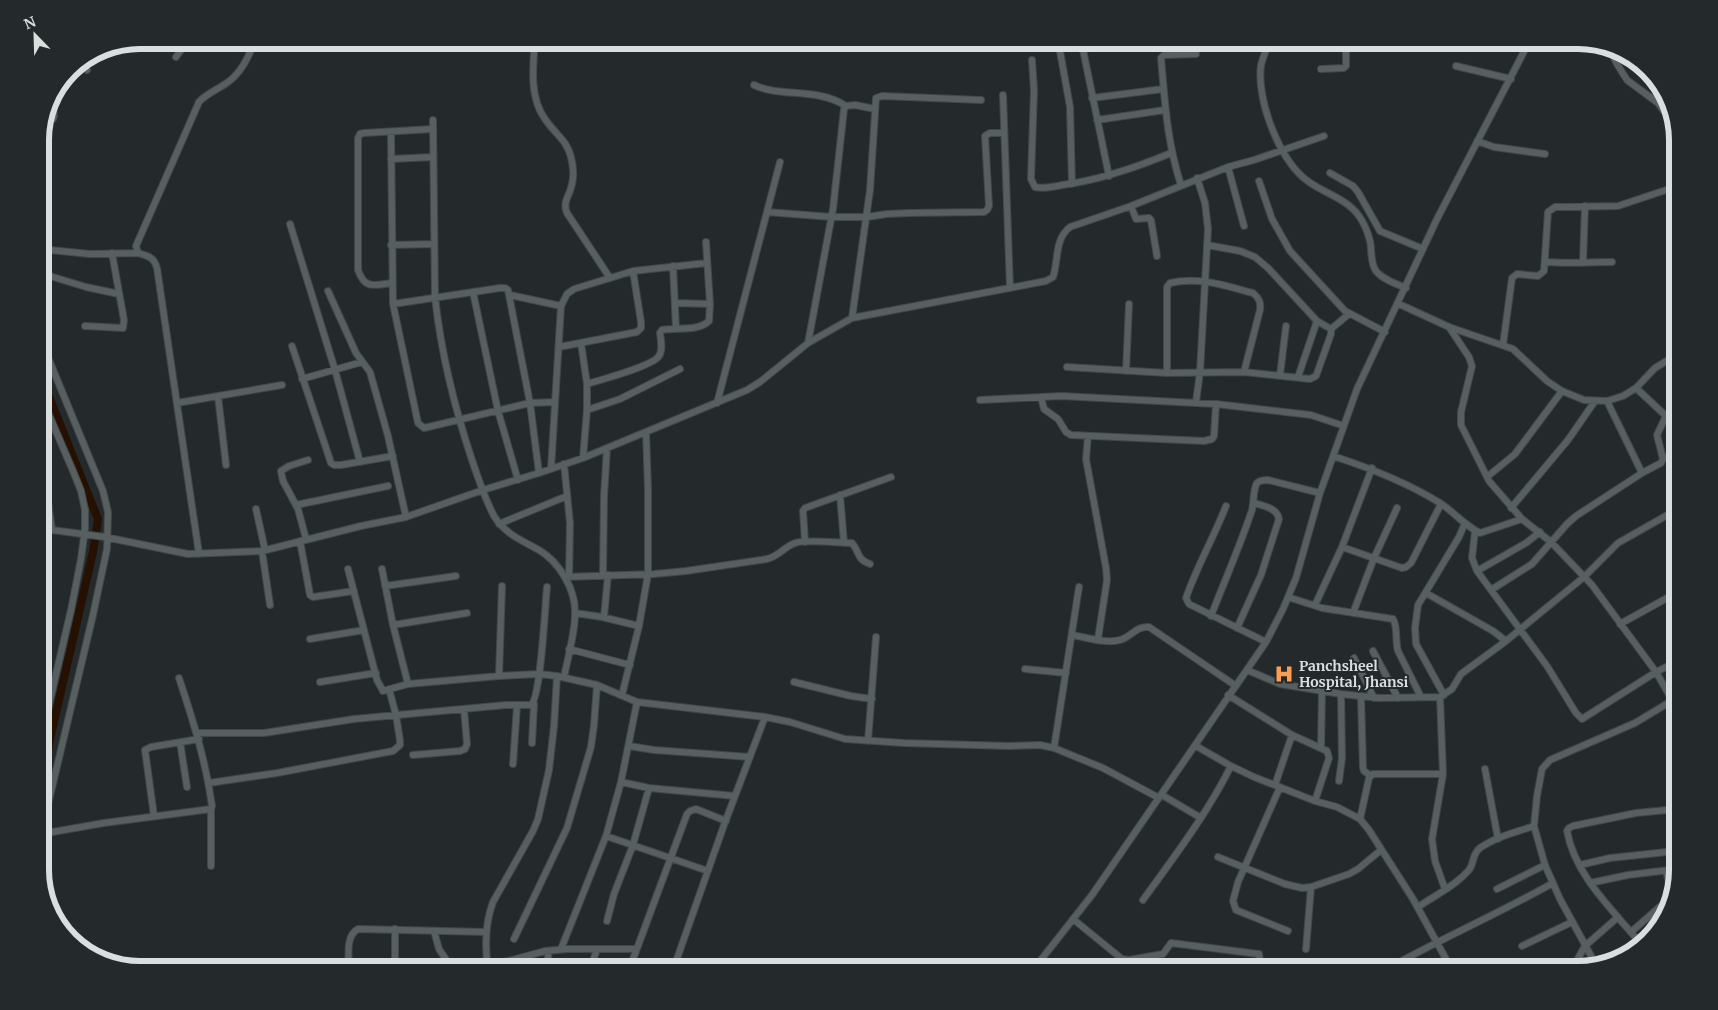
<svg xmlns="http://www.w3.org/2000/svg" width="1718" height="1010" viewBox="0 0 1718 1010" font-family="Merriweather,serif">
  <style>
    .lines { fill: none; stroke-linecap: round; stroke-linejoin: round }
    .canal { stroke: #251002; stroke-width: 8 }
    .minor-casing { stroke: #424848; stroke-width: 8 }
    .minor { stroke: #585f60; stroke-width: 6 }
    .labels { text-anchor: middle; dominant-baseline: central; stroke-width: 4; stroke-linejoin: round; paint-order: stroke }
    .poi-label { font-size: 14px; font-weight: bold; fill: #dadede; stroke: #242a2b; text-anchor: start }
    .rim { fill: none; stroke: #dadede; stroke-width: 6 }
  </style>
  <rect width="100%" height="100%" fill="#242a2b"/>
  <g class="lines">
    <path class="canal" d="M 40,374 L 98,519 L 93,552 L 40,783"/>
    <g class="minor-casing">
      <path id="minor" d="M 535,40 C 533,66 529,97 545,119 C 554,133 567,140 571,157 C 573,165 574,176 572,184 C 570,196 562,201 567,213 L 610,278
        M 1058,40 L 1070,107 L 1072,184
        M 1081,40 L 1109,176
        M 1270,40 C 1267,48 1263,57 1261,65 C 1256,100 1280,162 1309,182 C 1326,194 1347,199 1359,216 C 1364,223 1368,233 1370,241 C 1372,250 1370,263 1376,271 C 1382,279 1396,284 1406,288
        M 576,43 L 576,40
        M 1610,49 L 1617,64 L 1627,80 L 1658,103 L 1668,117 L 1678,142
        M 176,57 L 188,40
        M 1032,60 L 1034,90 L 1031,179 L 1035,187 C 1043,189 1053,187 1062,185 C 1100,180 1135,168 1171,153
        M 82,61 L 87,70
        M 1456,66 L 1511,79
        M 1321,69 L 1344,68 L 1346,66 L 1346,40
        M 754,85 C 782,98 817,87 846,106
        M 1003,95 L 1010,288
        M 1092,98 L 1163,89
        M 433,120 L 435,297 C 441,353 454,406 472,460 C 478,478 485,499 494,516 C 505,534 521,540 539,550 C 559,562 576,589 575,614 C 575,633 568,657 564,677
        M 1097,120 L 1165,110
        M 43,122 L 53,119 L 54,116 L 51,96
        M 391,132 L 393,304 L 418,423 L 424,428 L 530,403 L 555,402
        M 1477,141 L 1494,147 L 1545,154
        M 391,159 L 433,157
        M 1228,167 L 1244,226
        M 1330,173 L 1353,186 L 1358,192 L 1380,231 L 1423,249
        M 1259,181 L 1272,219 L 1290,251 L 1345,311 L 1385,332
        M 1181,185 C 1167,142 1165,103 1161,58 L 1164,55 L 1196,54
        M 1131,206 L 1136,219 L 1149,218 L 1151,220 L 1157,256
        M 767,212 L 832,217 L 867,217 L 887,214 L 909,213 L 984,212 L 987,210 L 989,206 L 985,136 L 990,133 L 1004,133
        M 290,224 L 335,370 L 360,462
        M 391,245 L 434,244
        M 40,249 L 90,254 L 138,253
        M 1583,261 L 1585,206
        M 1546,262 C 1568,264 1589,262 1612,262
        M 673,266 L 676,329
        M 40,273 L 86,287 L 119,294
        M 392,283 C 374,285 365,290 358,270 L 358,138 L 360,134 L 364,133 L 433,129
        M 328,291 L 356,353 L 370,372 L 388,436 L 406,517
        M 473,292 L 498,411 L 518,480
        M 510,295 L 561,306
        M 675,303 L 710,304
        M 393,304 L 500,288 L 505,288 L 508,290 L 530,403 L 539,473
        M 1399,304 L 1449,327 L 1513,349 L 1547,381 L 1562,391 L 1584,400 L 1607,401 L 1623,396 L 1636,388 L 1655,368 L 1678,354
        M 852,318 L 870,190 L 876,98 L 882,96 L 981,100
        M 85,326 L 123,328 L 124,320 L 112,253
        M 1449,327 L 1469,357 L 1472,366 L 1461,412 L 1461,425 L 1489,481 L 1522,519 L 1551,542 L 1592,585 L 1656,672 L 1678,710
        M 1331,329 L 1349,314
        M 40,338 L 103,491 L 108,512 L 107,549 L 93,615 L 40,838
        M 581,343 L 587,384 L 587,410 L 583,458
        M 808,343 L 833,209 L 844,109 L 846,106 L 855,105 L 875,109
        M 1503,345 L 1512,278 L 1517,274 L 1538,276 L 1544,271 L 1548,212 L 1555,207 L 1618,206 L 1678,186
        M 292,346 L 331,463 L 334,465 L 341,465 L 393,456
        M 559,347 L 637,332 L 641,328 L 641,322 L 633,271
        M 1067,367 L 1167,373 L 1244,372 L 1310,379 L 1316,376 L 1331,334 L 1331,329 L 1317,321 L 1268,268 L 1255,257 L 1240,251 L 1207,245
        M 1126,371 L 1129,304
        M 1167,373 L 1167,287 L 1170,283 C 1199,276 1226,286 1253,293 C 1259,298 1261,302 1260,310 L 1244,372
        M 1280,375 L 1286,326
        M 1298,377 L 1317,321
        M 302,379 L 362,362
        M 587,384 C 600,380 653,366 659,356 C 663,350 661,340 660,333 L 662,330 C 677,327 697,332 709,321 L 710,304 L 706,242
        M 1636,388 L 1666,416 L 1678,422
        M 40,394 L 73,471 L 81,491 L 85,510 L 85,529 L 81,559 L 71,610 L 40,743
        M 218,396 L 226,465
        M 1041,397 L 1044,409 L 1058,419 L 1066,432 L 1071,435 L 1204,441 L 1212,439 L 1214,436 L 1216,404
        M 980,400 L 1061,396 L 1216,404 L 1311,415 L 1344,426
        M 1607,401 L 1642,473
        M 1196,402 L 1200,372 L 1208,229 L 1205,203 L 1197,178
        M 177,403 L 282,385
        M 717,403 L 780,162
        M 587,410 L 620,399 L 680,369
        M 1088,436 L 1086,459 L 1106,568 L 1107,580 L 1098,639
        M 40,447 L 52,530
        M 1333,456 C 1370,468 1406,482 1440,503 C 1454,512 1465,526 1480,533 L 1522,519
        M 1663,459 L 1678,452
        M 564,464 L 570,523 L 569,577
        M 551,469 L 561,306 L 567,294 L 574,289 L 633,271 L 707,263
        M 1487,477 L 1515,454 L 1562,391
        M 840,495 L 844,543
        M 296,505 L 388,486
        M 1226,506 C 1214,537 1197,566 1186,598 L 1189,604 L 1266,642
        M 1511,508 L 1568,440 L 1595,401
        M 256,509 L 265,550
        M 499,524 L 567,496
        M 40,526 L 52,530 L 105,537 L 188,554 L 262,551 L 361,526 L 406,517 L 483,490 L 539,473 L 583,458 L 747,390 L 760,382 L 808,343 L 852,318 L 1046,281 L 1053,277 C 1059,259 1054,240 1070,227 L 1131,206 L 1228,167 L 1254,160 L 1324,136
        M 1475,531 L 1472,558 L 1477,571 L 1547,666 L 1576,713 L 1582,719 L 1656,672 L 1678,661
        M 306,539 L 298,509 L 283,481 L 281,471 L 289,466 L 308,460
        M 300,541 L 310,595 L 313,597 L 354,591
        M 805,542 L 803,511 L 805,508 L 891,477
        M 1342,547 L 1402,568 L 1406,567 L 1411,563 L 1441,504
        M 262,551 L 270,605
        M 199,554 L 157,268 C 154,257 148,256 138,253 L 136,246 L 199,102 C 207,93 219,89 228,82 C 241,73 250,54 255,40
        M 348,569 L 377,680 L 383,691 L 408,684 L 499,676 L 539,674 L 557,676 L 597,685 L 637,702 L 765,717 L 790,722 L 845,739 L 904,743 L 1009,746 L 1040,745 L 1054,748 L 1103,768 L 1159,798
        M 382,569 L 393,625 L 408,684
        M 1477,571 L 1526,543 L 1540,532
        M 603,575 L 604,496 L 607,448
        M 565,577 L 654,574 L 686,571 L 767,559 C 779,556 784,547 795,543 C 805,539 838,543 852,543 C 860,552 856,559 870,564
        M 385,586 L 456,576
        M 1491,590 L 1532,564 L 1567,524 L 1576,516 L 1642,473 L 1661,463 L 1663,459 L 1657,435 L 1666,416
        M 1426,593 L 1493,631 L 1506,641
        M 1288,597 L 1322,608 L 1393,619 C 1398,627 1395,641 1398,651 L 1421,697
        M 1315,605 L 1342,547 L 1372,468
        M 575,613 L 602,617 L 639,626
        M 1353,613 L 1374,558 L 1397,508
        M 1211,616 C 1225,580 1240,546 1252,510 C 1254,502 1253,489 1257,483 C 1260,480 1264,480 1268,480 L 1320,493
        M 604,617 L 608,575
        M 1620,624 L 1678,592
        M 393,625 L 467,613
        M 1237,628 L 1261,575 L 1279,519 C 1277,508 1264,506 1254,503
        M 1072,635 C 1086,637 1105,644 1120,640 C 1131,637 1136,626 1149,627 L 1236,686
        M 310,639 L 364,630
        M 569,649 L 630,665
        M 1373,651 L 1398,698
        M 1354,658 L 1374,698
        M 1025,669 L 1066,673
        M 1247,670 L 1280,684 L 1341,694 L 1379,698 L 1440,697 L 1452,689 L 1461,674 L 1506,641 L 1584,577 L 1618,543 L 1678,509
        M 499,676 L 502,586
        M 320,682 L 376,673
        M 794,682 L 851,696 L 872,699
        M 622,695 L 639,626 L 648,574 L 648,489 L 646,432
        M 1228,695 L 1292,735 L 1327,751 L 1329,758 L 1315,801
        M 1444,695 L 1416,644 L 1415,628 L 1418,605 L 1459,537 L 1465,523
        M 1361,697 L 1363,768 L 1364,771 L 1371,776
        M 1440,697 L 1443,774 L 1432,839 L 1435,861 L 1445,889
        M 197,733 L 264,733 L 354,719 L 506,705 L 531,705 C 541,697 545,605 547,587
        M 868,741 L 876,637
        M 180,742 L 187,787
        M 532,743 L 534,704
        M 629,746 L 654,750 L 750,757
        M 1196,746 L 1231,766 L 1254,777 L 1315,801 L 1337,807 L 1360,819 L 1369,830 L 1413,899 L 1452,970
        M 1054,748 L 1079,587
        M 1321,748 L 1322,691
        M 413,755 L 460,751 L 465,749 L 467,744 L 464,709
        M 513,764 L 517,706
        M 1485,769 L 1498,839
        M 1339,781 L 1342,758 L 1341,694
        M 621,782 L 649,788 L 735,796
        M 209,783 L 277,773 L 393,751 L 400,745 L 400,741 L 396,715 L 389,689
        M 1275,785 L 1292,735
        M 1280,787 L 1238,882 L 1233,901 L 1236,910 L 1288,931
        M 1162,795 L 1201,818
        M 154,816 L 145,750 L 151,747 L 199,739
        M 1360,819 L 1369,778 L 1373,774 L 1443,774
        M 41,834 L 104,823 L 211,809 L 212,806 C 206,762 193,720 179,678
        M 606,836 L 708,871
        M 1218,857 L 1285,884 L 1302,888 L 1311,887 L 1349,874 L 1358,869 L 1381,850
        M 1580,865 L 1610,858 L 1667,852
        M 211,866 L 211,809
        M 1666,871 L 1672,894
        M 1590,883 L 1628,875 L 1678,869
        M 1497,889 L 1545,865
        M 1143,900 C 1174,857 1207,814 1231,766
        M 1418,907 C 1434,896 1455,886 1468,871 C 1475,864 1471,855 1480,848 C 1495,837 1517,832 1534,826
        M 1073,919 L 1122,959 L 1129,960 L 1163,954 L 1171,943 L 1259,954 L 1261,970
        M 607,921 L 614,894 L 633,845 L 649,788
        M 434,931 L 439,949 L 453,970
        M 1631,932 L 1671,897
        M 514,939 L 567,828 L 591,747 L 594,725 L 597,685
        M 1641,944 C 1613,910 1575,876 1567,831 L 1569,828 L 1573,826 L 1636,813 L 1678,809
        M 1522,946 L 1572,922
        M 561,949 L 606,836 L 621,782 L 637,702
        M 1306,949 L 1311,887
        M 1596,965 L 1560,899 L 1545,865 L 1534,826 L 1537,796 L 1542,769 L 1550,760 L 1635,723 L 1678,697
        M 349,970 C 349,957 345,936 358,929 L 486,932
        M 390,970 L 393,969 L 395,965 L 395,929
        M 475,970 L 545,951 L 567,949 L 636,949
        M 488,970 C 485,948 485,923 493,902 L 533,831 L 538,819 L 549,770 L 554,726 L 557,676
        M 546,970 L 549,951
        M 590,970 L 597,949
        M 629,970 L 687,814 L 690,811 L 696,809 L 726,821
        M 673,970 L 724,825 L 765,717
        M 1033,970 L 1092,895 L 1266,642 L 1283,609 L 1296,578 L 1320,493 L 1357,389 L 1437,219 L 1530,40
        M 1385,970 C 1440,939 1498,914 1553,883
        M 1578,970 L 1576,962 L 1585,946 L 1618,917"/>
    </g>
    <use href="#minor" class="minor"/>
  </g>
  <defs>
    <g id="hospital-bare" transform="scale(1.5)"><path d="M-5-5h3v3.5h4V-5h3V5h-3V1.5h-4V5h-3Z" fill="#fc9d54" stroke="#242a2b" stroke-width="2.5" paint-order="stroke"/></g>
  </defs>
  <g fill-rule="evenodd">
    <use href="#hospital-bare" x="1284" y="674"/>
  </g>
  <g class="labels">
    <g class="poi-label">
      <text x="1299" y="666">Panchsheel<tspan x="1299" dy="16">Hospital, Jhansi</tspan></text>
    </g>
  </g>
  <path d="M0 0H1718V1010H0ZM140 49H1578A91 91 0 0 1 1669 140V870A91 91 0 0 1 1578 961H140A91 91 0 0 1 49 870V140A91 91 0 0 1 140 49Z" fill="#242a2b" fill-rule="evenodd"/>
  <path class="rim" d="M140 49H1578A91 91 0 0 1 1669 140V870A91 91 0 0 1 1578 961H140A91 91 0 0 1 49 870V140A91 91 0 0 1 140 49Z"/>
  <g transform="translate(35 35) rotate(337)" stroke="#242a2b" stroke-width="4" paint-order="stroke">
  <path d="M0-4L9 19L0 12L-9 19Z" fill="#dadede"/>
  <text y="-8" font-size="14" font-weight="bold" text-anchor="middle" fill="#dadede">N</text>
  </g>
</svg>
